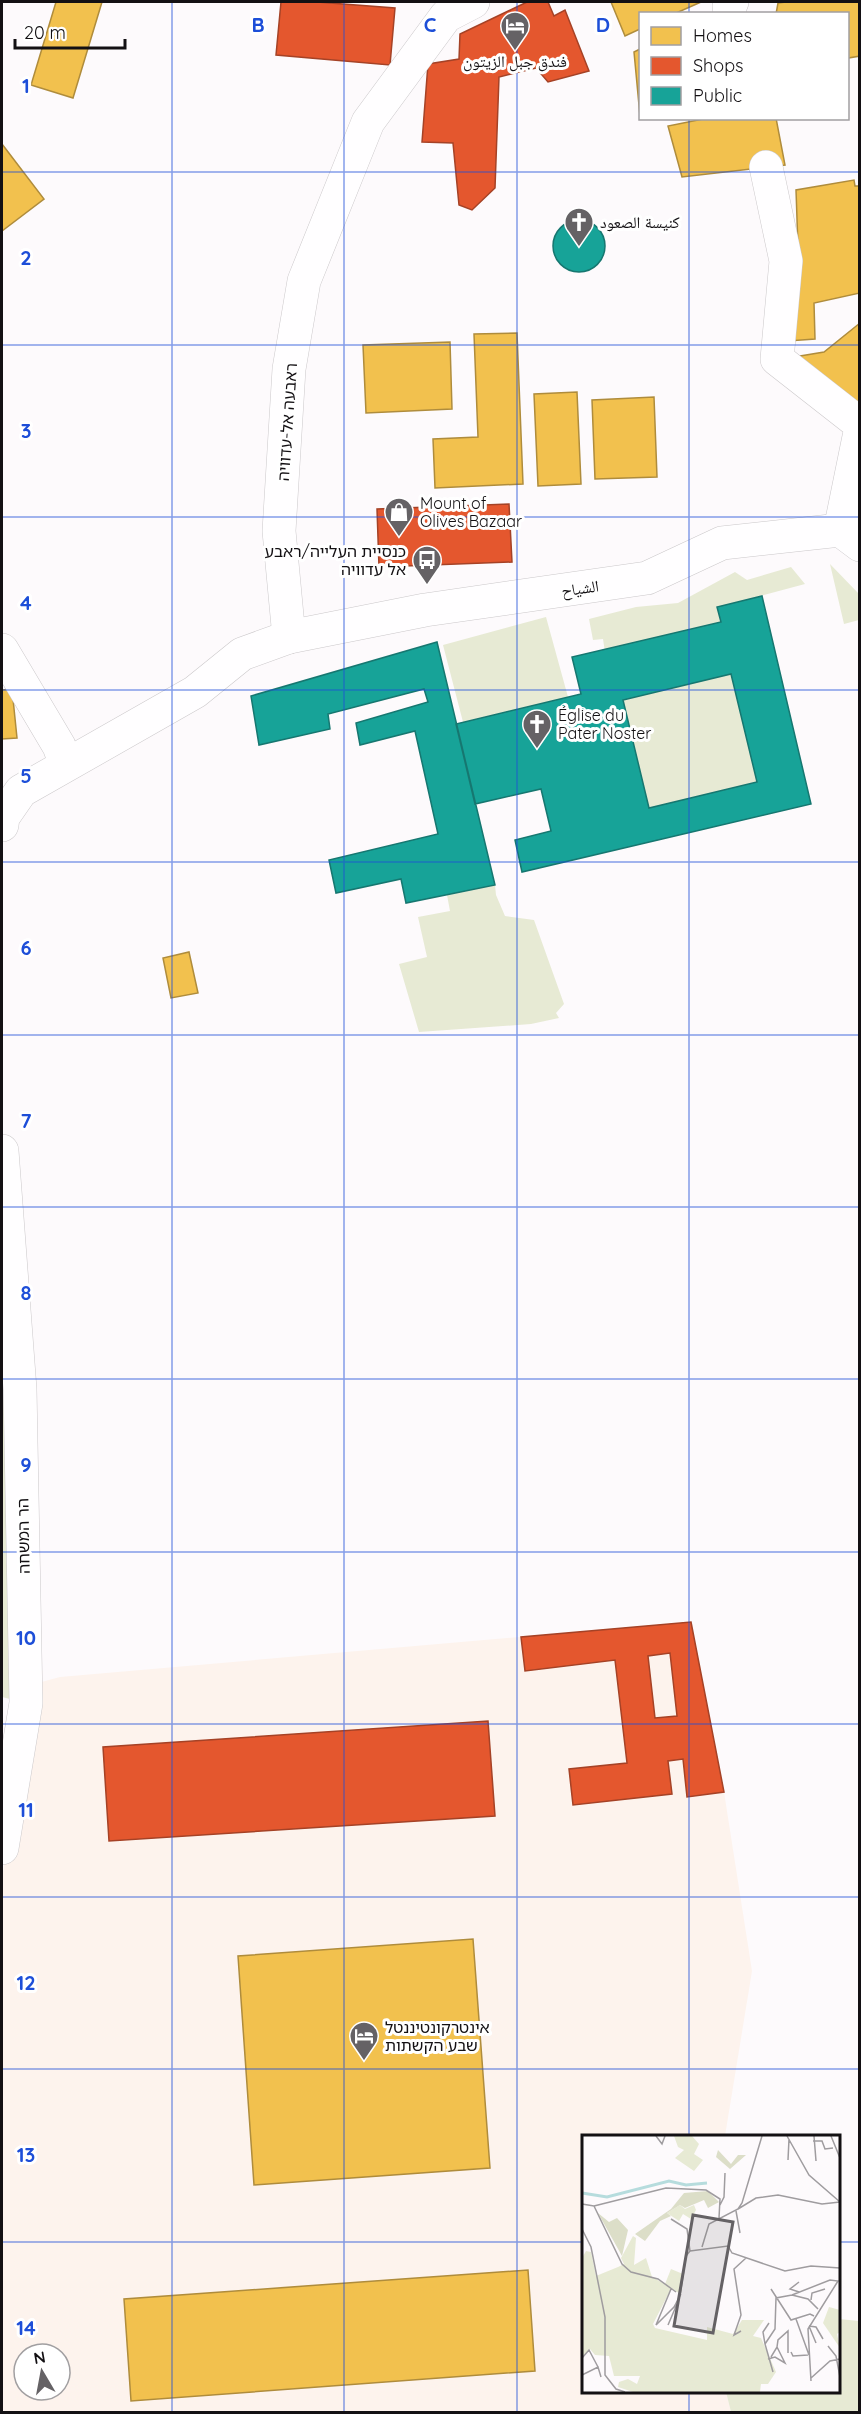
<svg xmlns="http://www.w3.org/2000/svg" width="861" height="2414" viewBox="0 0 861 2414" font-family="Quicksand,'Noto Naskh Arabic','Noto Sans Hebrew',sans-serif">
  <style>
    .commercial { fill: #fdf3ed; fill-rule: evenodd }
    .green { fill: #e7ead4 }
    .homes { fill: #f2c14e; stroke: #af8c3c; stroke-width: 1.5 }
    .shops { fill: #e4572e; stroke: #a54226; stroke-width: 1.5; fill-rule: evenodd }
    .public { fill: #17a398; stroke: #167770; stroke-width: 1.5; fill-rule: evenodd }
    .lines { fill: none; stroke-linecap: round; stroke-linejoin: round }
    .street-casing { stroke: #cbc8ca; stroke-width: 34 }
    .secondary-casing { stroke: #cbc8ca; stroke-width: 34 }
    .street { stroke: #fffeff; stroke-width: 33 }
    .secondary { stroke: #fffeff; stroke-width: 33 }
    .grid { fill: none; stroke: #1d4ed8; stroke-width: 1.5; stroke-opacity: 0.55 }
    .labels { text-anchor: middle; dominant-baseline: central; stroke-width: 6; stroke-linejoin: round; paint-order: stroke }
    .poi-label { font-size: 16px; fill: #131013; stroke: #fff; text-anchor: start }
    .street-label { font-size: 16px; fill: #131013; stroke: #fff }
    .inset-river { fill: none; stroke: #b6dcdd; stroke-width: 3 }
    .inset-road { fill: none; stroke: #9f9c9f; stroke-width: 1.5 }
    .view { fill: #656265; fill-opacity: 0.15; stroke: #656265; stroke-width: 3 }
    .inset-edge { fill: none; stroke: #131013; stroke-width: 3 }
    .grid-label { font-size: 20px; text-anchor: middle; font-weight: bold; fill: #1d4ed8; stroke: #fff; stroke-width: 6; stroke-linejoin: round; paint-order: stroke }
  </style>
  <rect width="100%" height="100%" fill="#fdfafc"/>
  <path class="commercial" d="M 691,1622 L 724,1792 L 752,1971 L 725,2136 L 584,2136 L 584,2392 L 726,2392 L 731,2412 L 2,2412 L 2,1878 L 34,1684 L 60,1677 ZM 24,2354 L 60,2354 L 60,2390 L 24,2390 Z"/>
  <path class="green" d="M 830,564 L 859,594 L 859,620 L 844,624 Z
    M 791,567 L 805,584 L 753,598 L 732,639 L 608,672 L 603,639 L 593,640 L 589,619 L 636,607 L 678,603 L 735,572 L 747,580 Z
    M 546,617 L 568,697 L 463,722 L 443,645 Z
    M 731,674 L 757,782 L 649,808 L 623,700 Z
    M 495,885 L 496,895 L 505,916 L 534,920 L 564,1004 L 556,1013 L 559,1018 L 531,1024 L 419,1032 L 399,964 L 427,957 L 418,917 L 450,911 L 447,895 Z
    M 2,1279 L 26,1703 L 2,1697 Z
    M 839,2319 L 859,2321 L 859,2412 L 731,2412 L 726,2392 L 838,2392 Z"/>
  <path class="homes" d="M 56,2 L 102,2 L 73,98 L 31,85 Z
    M 611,2 L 701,2 L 674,14 L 640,14 L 640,29 L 625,36 Z
    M 786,2 L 860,2 L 860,56 L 848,58 L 848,14 L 776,14 L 778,3 Z
    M 640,49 L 640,116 L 634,52 Z
    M 708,118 L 776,118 L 785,165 L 682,177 L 668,126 Z
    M 2,144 L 44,199 L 2,231 Z
    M 854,180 L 855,186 L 860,186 L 860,293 L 814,303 L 815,339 L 788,341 L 799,276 L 796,190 Z
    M 860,323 L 860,416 L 788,358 L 824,352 Z
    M 517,333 L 523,484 L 435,488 L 433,439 L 478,437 L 474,334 Z
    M 450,342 L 452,409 L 366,413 L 363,345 Z
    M 577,392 L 581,484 L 538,486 L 534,394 Z
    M 654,397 L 657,477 L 595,479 L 592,400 Z
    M 12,689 L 17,738 L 2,739 L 2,690 Z
    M 189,952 L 198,993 L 171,998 L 163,958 Z
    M 473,1939 L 490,2168 L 254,2185 L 238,1956 Z
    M 528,2270 L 535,2371 L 131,2401 L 124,2299 Z"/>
  <path class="shops" d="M 281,2 L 317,2 L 395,8 L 390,65 L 276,55 Z
    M 527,2 L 548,2 L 554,16 L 565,10 L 589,71 L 548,82 L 536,68 L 499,77 L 495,188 L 472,210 L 459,205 L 453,143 L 422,142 L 428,64 L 459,59 L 460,34 Z
    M 509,504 L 512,562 L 379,567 L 377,509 Z
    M 691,1622 L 724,1792 L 687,1797 L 683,1759 L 668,1761 L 672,1794 L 573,1805 L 569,1769 L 627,1763 L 615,1660 L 525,1671 L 521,1637 ZM 670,1653 L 677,1716 L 655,1718 L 648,1656 Z
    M 488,1721 L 495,1816 L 109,1841 L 103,1747 Z"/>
  <path class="public" d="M553 246a26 26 0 1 1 52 0a26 26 0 1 1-52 0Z
    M 762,596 L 811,804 L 522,872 L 515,840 L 551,831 L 541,789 L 475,804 L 456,724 L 581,694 L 572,657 L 721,622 L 717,607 ZM 731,674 L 757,782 L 649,808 L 623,700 Z
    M 437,642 L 495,885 L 406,903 L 401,879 L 336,893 L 329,860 L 438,834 L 415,731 L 360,745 L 356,723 L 428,702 L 424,689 L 328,714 L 330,729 L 259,745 L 251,696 Z"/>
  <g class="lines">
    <g class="street-casing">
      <path id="street" d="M 730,14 L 729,6 L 732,2
        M 766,167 L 786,261 L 777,359 L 860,424
        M 840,530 L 860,432
        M 2,650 L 59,746 L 66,765
        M 2,825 L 3,817 L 21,791 L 195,692 L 242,654 L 289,637
        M 2,1151 L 20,1389 L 26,1703 L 2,1848"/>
    </g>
    <g class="secondary-casing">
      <path id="secondary" d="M 473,2 L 446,16 L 368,122 L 304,281 L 289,369 L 279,531 L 289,637 L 425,610 L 647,578 L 722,543 L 840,530 L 860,545"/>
    </g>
    <use href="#street" class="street"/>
    <use href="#secondary" class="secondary"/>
  </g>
  <path class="grid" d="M 172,2 L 172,2412M 344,2 L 344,2412M 517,2 L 517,2412M 689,2 L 689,14M 689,118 L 689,2136M 2,172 L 860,172M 2,345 L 860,345M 2,517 L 860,517M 2,690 L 860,690M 2,862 L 860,862M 2,1035 L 860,1035M 2,1207 L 860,1207M 2,1379 L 860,1379M 2,1552 L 860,1552M 2,1724 L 860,1724M 2,1897 L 860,1897M 2,2069 L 860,2069M 2,2242 L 584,2242M 838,2242 L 860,2242M 689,2392 L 689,2412"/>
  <defs>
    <g id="hotel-pin" transform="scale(1.5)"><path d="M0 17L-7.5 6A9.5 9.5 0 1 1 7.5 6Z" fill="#656265" stroke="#fff"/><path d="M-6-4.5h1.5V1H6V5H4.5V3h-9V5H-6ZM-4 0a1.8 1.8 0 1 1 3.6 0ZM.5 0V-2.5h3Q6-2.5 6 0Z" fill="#fff"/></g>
    <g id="church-pin" transform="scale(1.5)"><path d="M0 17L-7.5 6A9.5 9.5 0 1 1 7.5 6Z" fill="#656265" stroke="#fff"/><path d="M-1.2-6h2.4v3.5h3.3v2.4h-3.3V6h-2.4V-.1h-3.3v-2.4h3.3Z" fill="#fff"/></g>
    <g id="shop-pin" transform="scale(1.5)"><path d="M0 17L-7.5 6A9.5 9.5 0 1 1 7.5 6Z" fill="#656265" stroke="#fff"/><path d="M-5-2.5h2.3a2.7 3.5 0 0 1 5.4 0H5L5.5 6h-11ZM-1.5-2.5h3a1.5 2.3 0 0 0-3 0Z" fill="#fff"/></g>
    <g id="bus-pin" transform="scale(1.5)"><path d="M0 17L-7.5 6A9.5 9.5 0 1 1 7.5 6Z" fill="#656265" stroke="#fff"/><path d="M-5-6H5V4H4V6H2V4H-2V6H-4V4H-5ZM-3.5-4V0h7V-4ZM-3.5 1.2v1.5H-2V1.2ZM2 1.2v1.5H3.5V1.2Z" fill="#fff"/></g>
  </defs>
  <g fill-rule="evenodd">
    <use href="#hotel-pin" x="515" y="26"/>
    <use href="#church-pin" x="579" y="222"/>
    <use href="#shop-pin" x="399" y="512"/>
    <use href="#bus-pin" x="427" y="560"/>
    <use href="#church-pin" x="537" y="724"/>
    <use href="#hotel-pin" x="364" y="2036"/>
  </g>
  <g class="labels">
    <g class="poi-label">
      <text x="515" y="61" text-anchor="middle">فندق جبل الزيتون</text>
      <text x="600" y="222">كنيسة الصعود</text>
      <text x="420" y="503">Mount of<tspan x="420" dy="18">Olives Bazaar</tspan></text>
      <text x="406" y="551" text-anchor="end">כנסיית העלייה/ראבע<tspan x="406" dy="18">אל עדוויה</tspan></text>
      <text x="558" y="715">Église du<tspan x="558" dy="18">Pater Noster</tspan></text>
      <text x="385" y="2027">אינטרקונטיננטל<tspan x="385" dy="18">שבע הקשתות</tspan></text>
    </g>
    <g class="street-label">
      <text transform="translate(287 422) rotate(-86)">ראבעה אל-עדוויה</text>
      <text transform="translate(580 588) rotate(-8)">الشياح</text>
      <text transform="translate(23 1536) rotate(-91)">הר המשחה</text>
    </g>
  </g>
  <g transform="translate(582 2135)">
    <rect width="258" height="258" fill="#fdfafc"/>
    <path d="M 92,1 L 110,1 L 117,9 L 112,19 L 121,25 L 112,36 L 93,23 L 102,15 L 96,12 ZM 98,70 L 103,74 L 112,70 L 114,75 L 109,84 L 101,79 L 97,86 L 85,78 ZM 51,101 L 54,103 L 52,130 L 64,123 L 70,142 L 83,149 L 89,134 L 101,139 L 99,159 L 89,154 L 71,189 L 73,193 L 125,205 L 125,192 L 151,199 L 160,185 L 182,185 L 171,201 L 179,203 L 194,237 L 186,249 L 179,249 L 178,257 L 51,257 L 36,252 L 37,247 L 46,244 L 55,249 L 58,241 L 32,241 L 27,221 L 13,220 L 8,214 L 0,222 L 0,123 L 4,116 L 9,117 L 14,141 L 36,132 L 42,129 L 39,123 ZM 247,172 L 258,175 L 258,197 L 255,199 L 258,213 L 241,188 Z" fill="#e7ead4"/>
    <path d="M 136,15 L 149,29 L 156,20 L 164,20 L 148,34 L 134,22 ZM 126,56 L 137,67 L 126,73 L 122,65 L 103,73 L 98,70 L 85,78 L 89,81 L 78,86 L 63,106 L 53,99 L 89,74 L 102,58 ZM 16,78 L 27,87 L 35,83 L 46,95 L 40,121 Z" fill="#dcdec8"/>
    <path class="inset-river" d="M 0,58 L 25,62 L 87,46 L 104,50 L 125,48"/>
    <path class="inset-road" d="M 74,1 L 80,9 L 83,1M 205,1 L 227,40 L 258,67M 232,1 L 234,26M 249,1 L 258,23M 231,6 L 240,6 L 243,14 L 251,13M 206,25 L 207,4M 258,67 L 258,88M 0,69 L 12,71 L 84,53 L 124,55 L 138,64 L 137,83M 138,70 L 142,62 L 143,38M 12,71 L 40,129 L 49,137 L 76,144 L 94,157M 156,74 L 174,63 L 196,60 L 240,69 L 258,67M 154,76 L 158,98M 89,84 L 105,94 L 108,116M 0,94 L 9,112 L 23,182 L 23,240 L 34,254 L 43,257M 120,112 L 127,89 L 156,74 L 160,68 L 180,1M 108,116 L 146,111 L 150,118 L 203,136 L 229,131 L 258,133M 217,147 L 208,154 L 217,157M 89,154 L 74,190 L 92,172 L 99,159M 189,154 L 209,185 L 228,179 L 232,181M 210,160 L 248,145 L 256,146 L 226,194 L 229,246M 98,161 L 104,121 L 108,116M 229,165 L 230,158 L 243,154M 214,184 L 227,220M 86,190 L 95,169M 227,191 L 234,192 L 241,204M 227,191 L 234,208M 159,196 L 152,200 L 159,180 L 152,134 L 164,123M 183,209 L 181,197 L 187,188M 246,211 L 254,221 L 258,242M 195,212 L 196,205 L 206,196 L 206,218M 209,217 L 211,221 L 226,220M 0,223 L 7,215 L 16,232M 186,224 L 193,222 L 203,228 L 195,212 L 189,222M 191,237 L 183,209 L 193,194 L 194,163 L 210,160 L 226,164 L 236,174M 0,240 L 16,232 L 19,242M 229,243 L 248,226 L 258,224"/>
    <path class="view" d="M 111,80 L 151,87 L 131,198 L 92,191 Z"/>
    <rect width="258" height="258" class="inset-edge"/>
  </g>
  <g class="grid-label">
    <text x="258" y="32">B</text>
    <text x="430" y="32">C</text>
    <text x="603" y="32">D</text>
    <text x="26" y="93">1</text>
    <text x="26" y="265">2</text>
    <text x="26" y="438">3</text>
    <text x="26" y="610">4</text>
    <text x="26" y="783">5</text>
    <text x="26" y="955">6</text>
    <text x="26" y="1128">7</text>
    <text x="26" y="1300">8</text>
    <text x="26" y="1472">9</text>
    <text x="26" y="1645">10</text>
    <text x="26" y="1817">11</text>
    <text x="26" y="1990">12</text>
    <text x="26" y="2162">13</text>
    <text x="26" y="2335">14</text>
  </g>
  <rect width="861" height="2414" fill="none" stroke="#131013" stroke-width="6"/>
  <rect x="639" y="12" width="210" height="108" fill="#ffffff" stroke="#a19fa1" stroke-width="1.5"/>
  <rect x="651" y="27" width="30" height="18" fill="#f2c14e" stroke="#a19fa1" stroke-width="1.5"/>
  <text x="693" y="42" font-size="18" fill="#131013">Homes</text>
  <rect x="651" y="57" width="30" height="18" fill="#e4572e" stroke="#a19fa1" stroke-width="1.5"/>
  <text x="693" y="72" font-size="18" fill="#131013">Shops</text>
  <rect x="651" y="87" width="30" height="18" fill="#17a398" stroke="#a19fa1" stroke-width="1.5"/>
  <text x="693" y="102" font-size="18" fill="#131013">Public</text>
  <g transform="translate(42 2372) rotate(350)"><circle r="28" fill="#ffffff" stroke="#a19fa1" stroke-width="1.5"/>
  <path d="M0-4.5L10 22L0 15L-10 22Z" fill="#656265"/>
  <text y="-9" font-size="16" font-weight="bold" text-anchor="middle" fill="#131013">N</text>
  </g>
  <path d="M15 39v9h110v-9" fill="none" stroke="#131013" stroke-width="3"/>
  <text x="24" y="39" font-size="18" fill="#131013" stroke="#ffffff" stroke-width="4.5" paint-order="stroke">20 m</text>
</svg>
